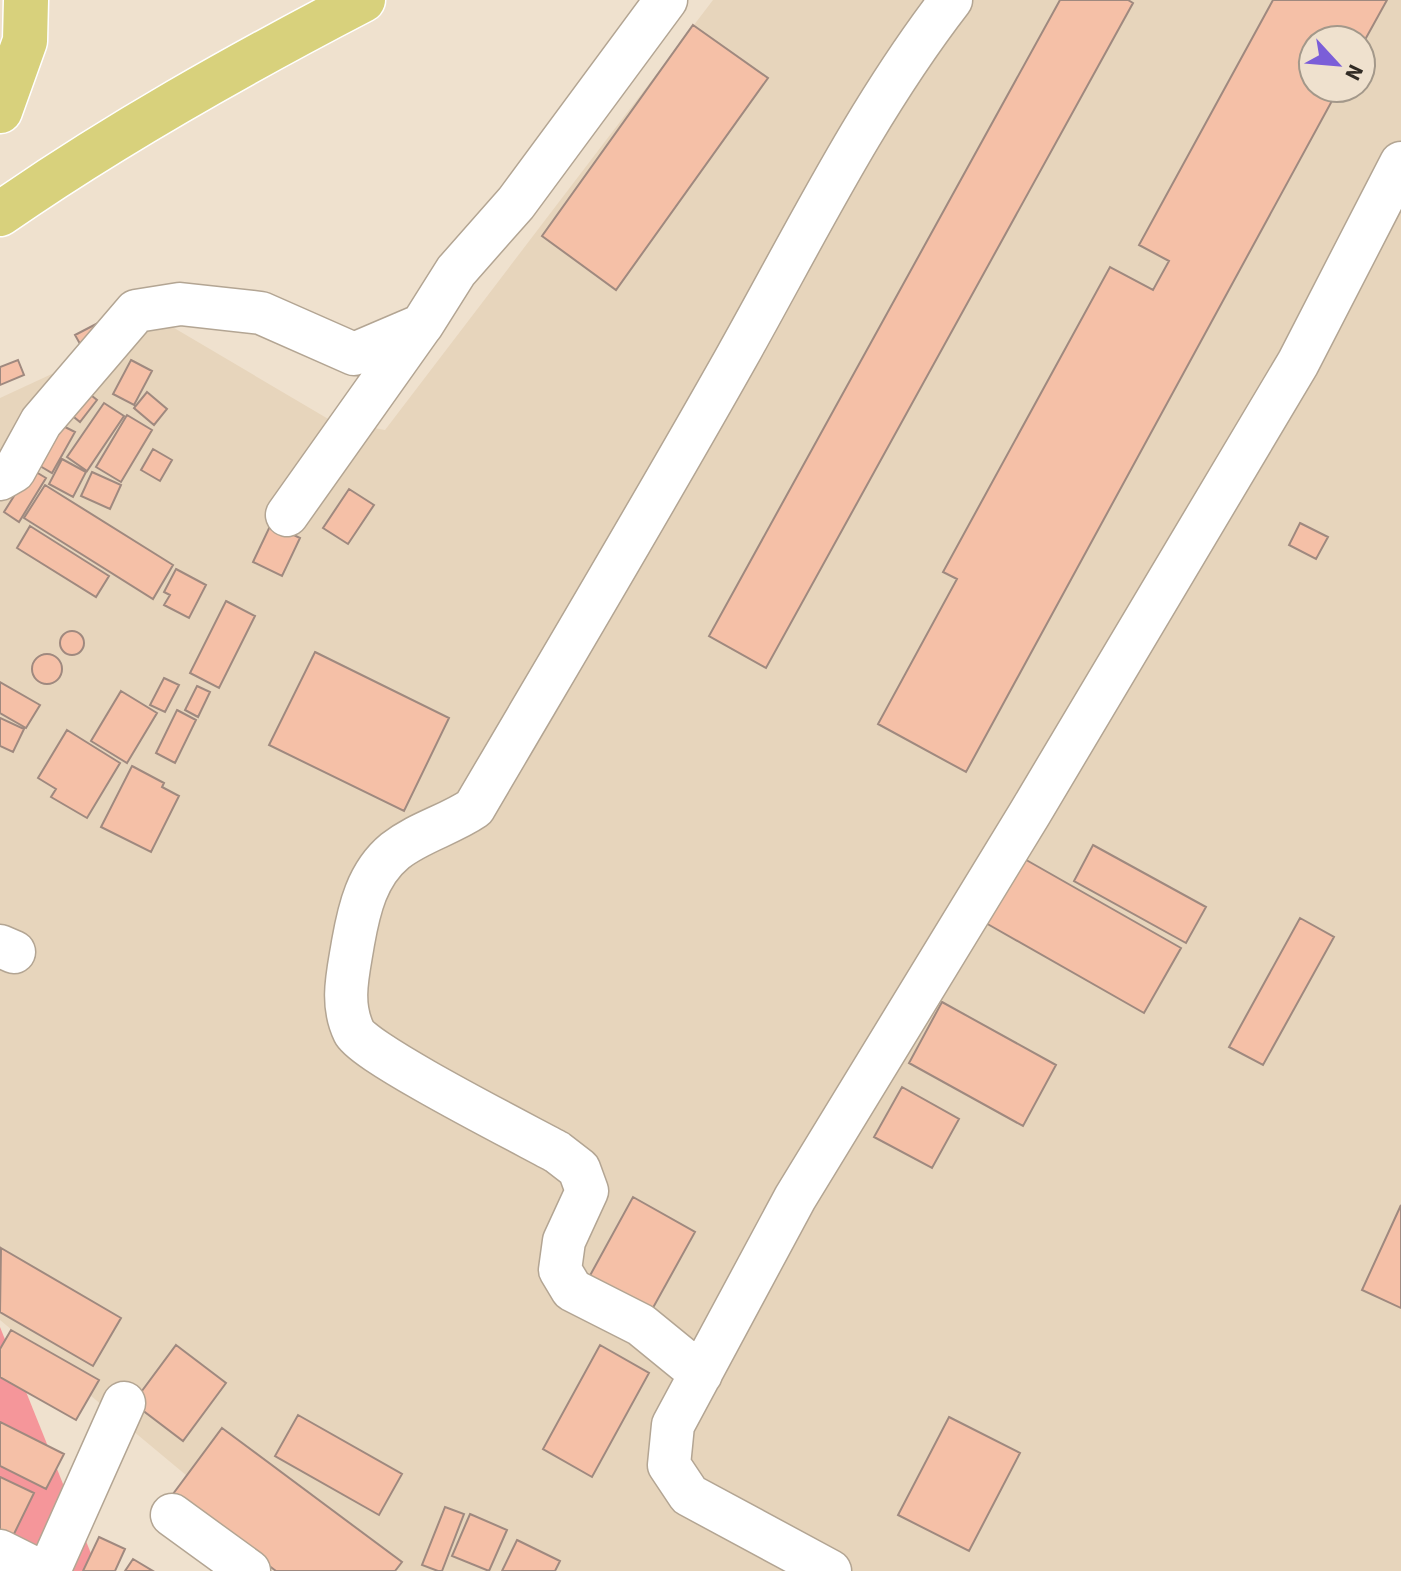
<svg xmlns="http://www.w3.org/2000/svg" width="1401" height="1571" viewBox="0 0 1401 1571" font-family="'Source Sans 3',sans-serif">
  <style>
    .built { fill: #e7d5bc; fill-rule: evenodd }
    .green { fill: #f5969a }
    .building { fill: #f5c0a7; stroke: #9f897f; stroke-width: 2 }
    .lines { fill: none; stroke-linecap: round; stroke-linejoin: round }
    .minor-casing { stroke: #b3a593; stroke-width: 45 }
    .major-casing { stroke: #fff; stroke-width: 47 }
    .minor { stroke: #fff; stroke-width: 42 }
    .major { stroke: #d8d17c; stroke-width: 44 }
  </style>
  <rect width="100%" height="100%" fill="#efe1ce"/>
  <path class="built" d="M 713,0 L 1401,0 L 1401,1571 L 301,1571 L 0,1320 L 0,398 L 164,322 L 330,420 L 385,430 ZM 1313,40 L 1361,40 L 1361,88 L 1313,88 Z"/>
  <path class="green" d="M 0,1327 L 98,1571 L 0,1571 Z"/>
  <path class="building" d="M 1060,0 L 1128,0 L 1133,3 L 766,668 L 709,636 Z
    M 1273,0 L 1387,0 L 1361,47 L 1361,40 L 1313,40 L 1313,88 L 1339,88 L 966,772 L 878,724 L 957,579 L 943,572 L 1110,267 L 1153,290 L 1169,261 L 1139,245 Z
    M 693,25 L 768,78 L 616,290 L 542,236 Z
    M 100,322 L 84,351 L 75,335 Z
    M 18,360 L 24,375 L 0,385 L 0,367 Z
    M 131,360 L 152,371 L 134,405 L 113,394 Z
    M 87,392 L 97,400 L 80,422 L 69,413 Z
    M 147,392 L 167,409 L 154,425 L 134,408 Z
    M 104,403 L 124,416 L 87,471 L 67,457 Z
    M 127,415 L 152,430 L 121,482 L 96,467 Z
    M 63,426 L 75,432 L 52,473 L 40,466 Z
    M 153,449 L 172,460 L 160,481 L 141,470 Z
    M 62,459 L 86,472 L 73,497 L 49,484 Z
    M 31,469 L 46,478 L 19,522 L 4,512 Z
    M 92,472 L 121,485 L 110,509 L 81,496 Z
    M 45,485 L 173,565 L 153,599 L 24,518 Z
    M 349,489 L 374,505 L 348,544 L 323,528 Z
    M 1300,523 L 1328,537 L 1316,559 L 1289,545 Z
    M 271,524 L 300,538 L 282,576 L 253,562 Z
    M 30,526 L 109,576 L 96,597 L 17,548 Z
    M 176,569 L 206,585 L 189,618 L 164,605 L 170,595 L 164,592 Z
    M 226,601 L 255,616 L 219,688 L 190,673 Z
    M60 643a12 12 0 1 1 24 0a12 12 0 1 1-24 0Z
    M 315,652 L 449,718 L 404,811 L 269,745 Z
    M32 669a15 15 0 1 1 30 0a15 15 0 1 1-30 0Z
    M 164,678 L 179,685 L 165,712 L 150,705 Z
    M 0,682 L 40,705 L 26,728 L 0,713 Z
    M 197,686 L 210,692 L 198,717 L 185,710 Z
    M 121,691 L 157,713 L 127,763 L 91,741 Z
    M 177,710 L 196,720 L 175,763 L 156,753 Z
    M 0,718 L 24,729 L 13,752 L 0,746 Z
    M 67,730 L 120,763 L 87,818 L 51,797 L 56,789 L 38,778 Z
    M 132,766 L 164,783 L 162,787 L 179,796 L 151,852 L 101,827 Z
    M 1093,845 L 1206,907 L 1186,943 L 1074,881 Z
    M 1021,857 L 1181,948 L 1144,1013 L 984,922 Z
    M 1300,918 L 1334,937 L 1263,1065 L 1229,1047 Z
    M 942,1002 L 1056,1065 L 1023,1126 L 909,1063 Z
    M 902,1087 L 959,1119 L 932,1168 L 874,1137 Z
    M 633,1197 L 695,1232 L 649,1315 L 587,1281 Z
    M 1401,1205 L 1401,1308 L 1362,1290 Z
    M 1,1248 L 121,1318 L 93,1366 L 0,1312 Z
    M 11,1330 L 99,1380 L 76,1420 L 0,1377 L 0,1349 Z
    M 176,1345 L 226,1383 L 183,1441 L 133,1403 Z
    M 600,1345 L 649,1373 L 592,1477 L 543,1449 Z
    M 298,1415 L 402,1474 L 379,1515 L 275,1456 Z
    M 949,1417 L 1020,1453 L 969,1551 L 898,1515 Z
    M 0,1422 L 64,1454 L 46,1489 L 0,1466 Z
    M 222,1428 L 402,1562 L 395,1571 L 276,1571 L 173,1494 Z
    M 0,1477 L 34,1493 L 12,1538 L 0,1533 Z
    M 445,1507 L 464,1514 L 442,1571 L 438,1571 L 422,1565 Z
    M 470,1514 L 507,1530 L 489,1571 L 452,1556 Z
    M 99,1537 L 125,1549 L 115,1571 L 83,1571 Z
    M 517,1540 L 560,1561 L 555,1571 L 502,1571 Z
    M 133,1559 L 153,1571 L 125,1571 Z"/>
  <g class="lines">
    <g class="minor-casing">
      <path id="minor" d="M 0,479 L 14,471 L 41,422 L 136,311 L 180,304 L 261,313 L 354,354 L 422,325 L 456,271 L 516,203 L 666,0
        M 287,515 L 421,326
        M 0,946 L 14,952
        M 701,1374 L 641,1325 L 572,1290 L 560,1270 L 564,1241 L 587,1191 L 579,1169 L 557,1152 C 526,1135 364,1053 354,1032 C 340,1003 348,974 353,943 C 359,909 367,874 395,851 C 419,832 449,825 474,808 C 562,658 651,509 736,358 C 804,237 866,110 951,0
        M 172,1515 L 249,1571
        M 0,1551 L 40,1571
        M 49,1571 L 124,1403
        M 830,1571 L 689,1495 L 669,1465 L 673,1425 L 795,1198 L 1030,813 L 1298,363 L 1401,163"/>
    </g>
    <g class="major-casing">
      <path id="major" d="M 0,111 L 25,41 L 26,0
        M 0,214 C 115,134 238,65 363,0"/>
    </g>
    <use href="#minor" class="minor"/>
    <use href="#major" class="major"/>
  </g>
  <g transform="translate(1337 64) rotate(116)"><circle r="38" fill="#efe1ce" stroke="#a3988a" stroke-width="2"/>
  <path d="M0-6L14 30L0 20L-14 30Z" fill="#7b5ed8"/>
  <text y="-12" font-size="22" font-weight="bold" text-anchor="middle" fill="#312b24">N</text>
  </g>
</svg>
